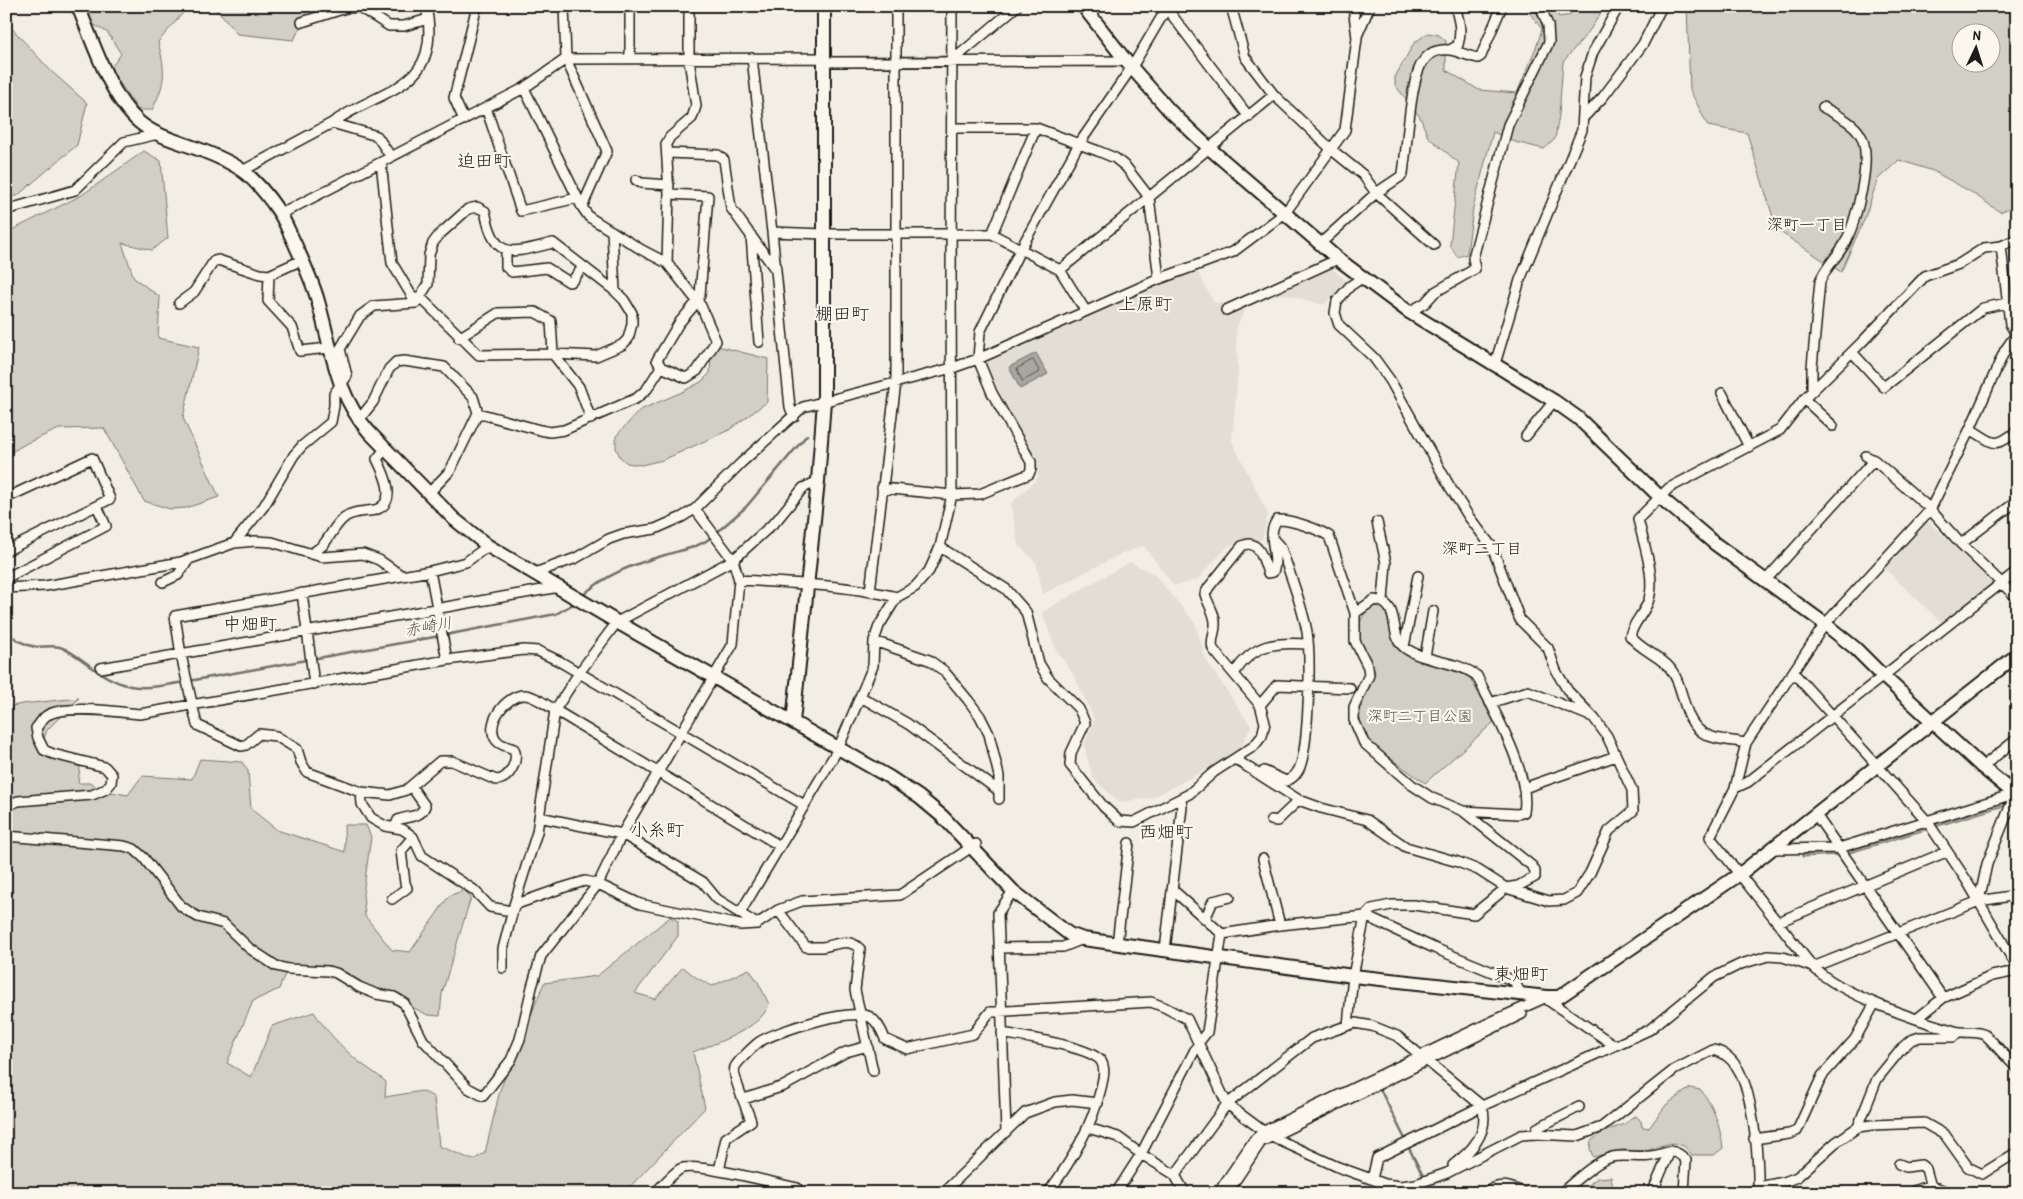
<svg xmlns="http://www.w3.org/2000/svg" width="2023" height="1199" viewBox="0 0 2023 1199" font-family="'Patrick Hand','Klee One',sans-serif">
  <style>
    .built { fill: #e2ded5 }
    .green { fill: #d2cfc6; stroke: #777671; fill-rule: evenodd }
    .water { fill: #a9a6a0; stroke: #716f6b }
    .lines { fill: none; stroke-linecap: round; stroke-linejoin: round }
    .shore { stroke: #545351; stroke-width: 1 }
    .stream { stroke: #716f6b; stroke-width: 2.5 }
    .street-casing { stroke: #1c1c1c; stroke-width: 12 }
    .secondary-casing { stroke: #1c1c1c; stroke-width: 16 }
    .street { stroke: #fbf7ec; stroke-width: 9 }
    .secondary { stroke: #fbf7ec; stroke-width: 12 }
    .labels { text-anchor: middle; dominant-baseline: central; stroke-width: 4.5; stroke-linejoin: round; paint-order: stroke }
    .park-label { font-size: 15px; fill: #53524f; stroke: #fbf7ec }
    .neighbourhood-label { font-size: 16px; fill: #1c1c1c; stroke: #fbf7ec }
    .water-label { font-size: 16px; font-style: italic; fill: #545351; stroke: #fbf7ec }
    .quarter-label { font-size: 18px; fill: #1c1c1c; stroke: #fbf7ec }
  </style>
  <rect width="100%" height="100%" fill="#f2eee4"/>
  <filter id="ink" filterUnits="userSpaceOnUse"><feTurbulence type="fractalNoise" baseFrequency=".02" numOctaves="2"/><feDisplacementMap in="SourceGraphic" scale="10" xChannelSelector="R" yChannelSelector="G"/><feConvolveMatrix kernelMatrix="1 2 1 2 8 2 1 2 1" color-interpolation-filters="sRGB"/></filter>
  <g filter="url(#ink)">
    <path class="built" d="M 1321,259 L 1349,283 L 1323,305 L 1285,294 L 1266,296 L 1247,305 L 1236,329 L 1238,372 L 1232,441 L 1268,514 L 1262,540 L 1241,541 L 1227,547 L 1197,580 L 1174,586 L 1144,546 L 1121,554 L 1043,594 L 1036,562 L 1018,544 L 1011,503 L 1039,477 L 985,362 L 1196,268 L 1213,302 L 1232,304 Z
      M 1926,520 L 1995,581 L 1995,583 L 1943,624 L 1883,567 Z
      M 1130,562 L 1155,575 L 1195,623 L 1206,660 L 1251,726 L 1239,752 L 1152,798 L 1119,802 L 1093,779 L 1084,745 L 1094,719 L 1074,675 L 1056,650 L 1042,612 Z"/>
    <path class="green" d="M 86,6 L 189,6 L 158,42 C 166,72 166,82 152,110 L 138,110 L 110,69 L 121,54 L 108,33 L 93,24 Z
      M 209,6 L 310,6 L 294,40 L 237,34 L 222,15 Z
      M 1524,6 L 1558,6 L 1556,10 L 1559,17 L 1570,15 L 1577,6 L 1605,6 L 1590,30 L 1563,62 L 1559,115 L 1555,139 L 1544,149 L 1515,142 L 1493,132 L 1473,208 L 1467,254 L 1457,257 L 1450,245 L 1459,163 L 1428,137 L 1420,117 L 1395,85 L 1395,77 L 1414,43 L 1428,33 L 1439,35 L 1446,41 L 1446,70 L 1479,90 L 1517,93 L 1537,45 L 1542,29 Z
      M 1687,6 L 2017,6 L 2017,190 L 2012,207 L 2000,212 L 1971,192 L 1933,171 L 1899,160 L 1878,179 L 1864,220 L 1841,272 L 1777,230 L 1747,133 L 1708,126 L 1690,90 ZM 1960,32 L 1990,32 L 1990,62 L 1960,62 Z
      M 6,22 L 51,71 L 87,103 L 77,145 L 17,196 L 6,197 Z
      M 144,151 L 161,161 L 168,238 L 152,250 L 122,243 L 134,278 L 160,297 L 158,338 L 199,347 L 183,418 L 219,497 L 186,508 L 170,509 L 144,501 L 104,428 L 59,429 L 27,443 L 6,455 L 6,233 L 82,195 Z
      M 714,345 L 768,359 L 767,402 L 729,430 L 663,460 L 641,465 L 627,463 L 620,457 L 616,448 L 616,436 L 640,410 L 682,392 L 701,382 L 710,373 L 711,355 Z
      M 1373,605 L 1380,605 L 1384,608 C 1391,625 1392,645 1409,656 L 1469,676 L 1494,722 L 1425,783 L 1373,746 C 1346,719 1367,700 1375,672 C 1362,648 1347,627 1373,605 Z
      M 79,698 L 47,730 L 40,751 L 80,767 L 78,783 L 92,783 L 99,790 L 128,795 L 142,776 L 192,779 L 200,759 L 242,762 L 248,771 L 251,809 L 277,830 L 345,852 L 344,825 L 366,825 L 371,837 L 363,894 L 365,916 L 392,950 L 410,952 L 449,896 L 464,890 L 471,897 L 442,993 L 440,1016 L 428,1015 L 333,968 L 285,974 L 279,989 L 253,1001 L 227,1063 L 251,1077 L 272,1026 L 314,1012 C 325,1029 341,1047 358,1061 C 367,1068 377,1074 386,1082 L 385,1097 L 422,1091 L 434,1097 L 439,1146 L 473,1160 L 485,1153 L 500,1090 L 544,983 L 597,976 L 670,917 L 678,921 L 678,936 L 635,993 L 655,999 L 683,967 L 697,978 L 712,986 L 749,969 L 758,982 L 769,1004 C 761,1029 716,1043 693,1052 L 705,1108 L 624,1193 L 6,1193 L 7,707 L 22,704 Z
      M 1690,1088 L 1701,1090 C 1714,1107 1720,1126 1723,1148 L 1714,1155 L 1692,1155 L 1684,1146 L 1673,1143 L 1659,1146 L 1647,1151 L 1622,1150 L 1593,1157 L 1590,1148 L 1591,1141 L 1603,1132 L 1625,1124 L 1631,1118 L 1636,1116 L 1641,1121 L 1642,1127 L 1649,1128 L 1666,1105 Z
      M 1611,1177 L 1614,1193 L 1579,1193 L 1597,1178 Z"/>
    <path class="water" d="M 1036,353 L 1048,374 L 1020,389 L 1009,367 Z
      M 2017,798 L 2017,802 L 1850,853 L 1839,855 L 1802,857 L 1802,853 L 1924,826 Z"/>
    <g class="lines">
      <path class="shore" d="M 1033,360 L 1040,372 L 1022,381 L 1017,369 Z"/>
      <path class="stream" d="M 716,533 L 746,507 L 807,435
        M 582,596 C 606,574 634,564 665,555 C 681,550 698,548 712,537
        M 6,632 C 16,639 25,646 37,647 C 44,647 53,645 60,647 C 72,651 83,661 93,668 C 128,693 144,689 184,682
        M 445,635 L 556,614 L 575,603
        M 189,681 L 440,636
        M 1381,1091 L 1406,1141
        M 1408,1146 L 1424,1178
        M 1421,1193 L 1421,1188"/>
      <g class="street-casing">
        <path id="street" d="M 564,6 L 566,59 L 607,151 L 582,207
          M 1165,6 L 1249,117
          M 1231,6 L 1245,57 L 1274,95 L 1332,150 L 1363,175 L 1376,193 L 1434,245
          M 302,22 L 346,8 L 359,7 L 389,26 L 404,26 L 428,19
          M 1357,36 L 1370,6
          M 1450,50 L 1458,45 C 1462,31 1459,20 1455,6
          M 752,58 L 772,232 L 790,407 L 794,417
          M 630,59 L 630,6
          M 952,61 L 1017,6
          M 823,62 L 1126,61
          M 524,88 L 582,207 L 589,217 L 642,250 L 667,263 L 701,306 L 716,341
          M 486,108 L 521,211 L 577,198
          M 1584,117 L 1603,97 L 1643,44 L 1662,6
          M 464,120 L 454,98 L 477,6
          M 332,123 L 377,136 L 391,157
          M 952,128 L 1036,128 L 1098,151 L 1115,158 L 1126,167 L 1149,197 L 1159,279
          M 667,153 L 718,155 L 724,160 L 731,208 L 775,269
          M 381,162 L 392,263 L 416,303
          M 244,170 L 332,123 C 384,86 443,90 426,6
          M 636,180 L 641,183 L 669,185
          M 6,210 L 75,190 L 124,142 L 158,134
          M 281,214 L 524,88 L 566,59 L 823,58
          M 612,231 L 615,291
          M 772,232 L 824,234 L 992,234 L 1060,270 L 1085,310
          M 992,234 L 1036,128
          M 751,235 L 759,342
          M 1321,243 L 1376,193 L 1400,177 L 1403,173 C 1407,148 1410,81 1422,63 C 1425,58 1431,52 1437,51 C 1450,46 1465,56 1478,58 L 1481,56 L 1502,6
          M 2001,246 L 2010,324 L 2017,336
          M 506,251 L 506,267 L 512,272 L 547,268 L 569,282 L 572,281 L 583,267
          M 667,263 L 669,194 L 666,144 L 670,137 L 692,118 L 696,106 L 689,60 L 689,6
          M 1060,270 L 1274,95
          M 269,275 L 268,301 L 292,327 L 300,351 L 329,348
          M 179,303 L 194,292 L 214,261 L 218,260 L 260,274 L 269,275 L 302,260
          M 416,303 L 428,284 L 429,255 L 433,243 L 439,235 L 468,209 L 477,207 L 485,211 C 495,262 511,253 553,243 L 615,291 L 624,300 L 632,313 L 632,324 L 628,339 L 622,345 L 596,356 L 553,354 L 479,355 L 420,297
          M 1226,310 L 1338,259
          M 1409,312 L 1425,303 L 1435,292 L 1475,269 L 1473,258 L 1508,125 L 1549,42 L 1548,25 L 1540,6
          M 2017,333 L 2005,350 L 1970,429 L 1930,510 L 1825,624 L 1793,672 L 1746,743 L 1735,788 L 1710,837 L 1813,967 C 1842,995 1916,1020 1955,1031 C 1966,1034 1975,1030 1985,1035 C 1990,1038 2010,1062 2017,1068
          M 459,338 L 498,313 L 535,312 L 551,321 L 553,354 L 579,387 L 591,419
          M 1852,352 L 1884,387 L 1983,308 L 2007,303
          M 1495,364 L 1520,280 L 1582,130 L 1585,77 L 1593,52 L 1619,6
          M 661,367 L 657,360 L 679,323 L 697,302 L 700,295 L 708,196 L 669,194
          M 1812,390 L 1812,367 L 1820,281 C 1826,267 1836,258 1844,245 C 1856,224 1874,155 1860,134 C 1853,122 1835,114 1823,107
          M 1722,393 L 1749,447
          M 1804,399 L 1833,426
          M 358,421 L 373,402 L 389,369 L 396,362 L 404,361 L 444,367 L 473,397 L 478,413
          M 1970,429 C 1995,443 1993,450 2017,431
          M 1526,436 L 1554,401
          M 1866,456 L 1874,460 L 1927,506 L 1961,544 L 2017,598
          M 818,481 L 803,488 L 777,520 L 733,560 L 617,622 L 579,673 L 555,710 L 537,832 L 514,905 L 562,888 L 585,881 L 598,884 L 640,904 L 740,925 L 757,924 L 778,910 L 802,901 L 900,895 L 976,844
          M 882,488 L 952,495 L 980,494 L 1029,474 L 1031,469 L 1031,462 L 992,393 L 978,359 L 980,332 L 1020,250 L 1079,144 L 1132,67 L 1168,6
          M 428,494 L 450,471 L 478,413 L 540,430 L 550,432 L 564,430 L 637,398 L 647,389 L 661,367 L 686,378 L 697,371 L 716,341
          M 6,498 L 92,458 L 110,499 L 6,551
          M 1377,522 L 1386,563 L 1383,601
          M 234,543 L 264,506 L 294,455 L 302,446 L 331,422 L 334,406 L 334,394 L 347,376 L 340,349 L 360,316 L 374,306 L 416,303
          M 1961,544 L 2017,501
          M 488,546 L 466,562 L 430,571 L 175,616 L 181,655 L 197,725 L 241,746 L 246,745 L 259,734 L 276,736 L 297,749 L 301,762 L 307,772 L 361,792 L 390,795 L 406,790 L 440,761 L 452,761 L 496,780 C 509,780 519,761 514,749 C 509,747 500,745 497,741 C 483,725 506,695 524,695 C 534,695 546,705 555,710 L 780,846
          M 940,547 L 1006,589 L 1026,612 L 1039,663 L 1048,678 L 1079,709 L 1085,723 L 1071,753 L 1070,765 L 1103,806 L 1119,821 L 1134,822 L 1189,794 L 1214,772 L 1254,746 L 1262,736 L 1265,723 L 1260,705 L 1213,649 C 1210,641 1215,634 1215,625 C 1216,614 1208,605 1205,594 L 1209,587 L 1242,546 C 1259,537 1264,562 1268,573 L 1273,572 C 1280,555 1265,536 1277,520 C 1290,519 1318,529 1329,536 L 1355,613 L 1355,641 L 1368,667 L 1369,675 L 1354,707 L 1354,720 L 1364,743 L 1412,785 L 1432,798 L 1463,811 L 1518,814 L 1524,812 C 1531,773 1494,712 1477,676 C 1457,660 1426,663 1405,648 C 1387,635 1403,603 1374,600 L 1355,613
          M 311,554 C 315,551 320,548 323,545 C 331,536 335,524 345,517 C 353,511 365,512 375,510 C 399,503 384,473 377,459 L 385,449
          M 430,571 L 447,660
          M 535,573 L 576,558 L 609,539 L 623,534 L 655,529 L 682,517 L 695,509 L 741,463 L 803,407 L 952,368 L 978,359 L 1159,279 L 1233,252 L 1285,213 L 1345,130 L 1357,38 L 1353,6
          M 6,578 L 106,526 L 97,506
          M 739,580 C 792,583 845,585 897,597
          M 1765,581 L 1874,460
          M 163,582 L 178,575 L 189,559
          M 6,588 L 45,586 L 181,562 L 234,543 L 255,541 L 272,542 L 322,557 L 363,554 L 379,560 L 402,576
          M 870,591 L 896,382 L 896,6
          M 302,593 L 314,684
          M 874,641 L 929,660 L 944,671 L 968,700 L 980,716 L 989,734 L 999,776 L 999,799
          M 1404,647 L 1418,576
          M 1425,657 L 1433,611
          M 101,668 L 559,587
          M 1793,672 L 1927,821 L 1967,881 L 2017,967
          M 1234,674 C 1253,643 1275,642 1308,644
          M 861,697 L 908,724 L 999,791
          M 1490,703 L 1528,691 L 1590,716
          M 1260,705 L 1277,685 L 1350,688
          M 1746,743 C 1733,740 1717,741 1705,734 C 1681,722 1686,686 1669,667 C 1658,655 1641,650 1630,636 C 1633,623 1643,615 1648,602 C 1657,579 1643,542 1638,519 L 1669,488 L 1780,430 L 1804,399 L 1862,342 L 1925,276 L 1959,264 L 1984,248 L 2001,246 L 2017,239
          M 1235,759 L 1299,800 L 1321,808 L 1367,820 L 1406,847 L 1458,862 L 1478,870 L 1506,888 L 1549,901 L 1564,900 L 1577,893 L 1590,873 L 1609,831 L 1633,811 L 1632,790 L 1607,736 L 1594,718 L 1568,691 L 1556,671 L 1548,648 L 1520,620 L 1492,547 L 1469,517 L 1450,487 L 1390,380 L 1374,358 L 1339,325 L 1335,313 L 1337,301 L 1350,286 L 1362,278
          M 1982,767 L 2017,739
          M 1264,771 L 1286,781 C 1292,779 1296,775 1299,769 C 1309,748 1311,656 1307,632 C 1302,604 1290,575 1281,548 L 1272,538
          M 1524,788 L 1616,756
          M 1735,788 L 1748,782 L 2017,571
          M 361,792 L 362,804 L 371,818 L 385,826 L 402,829 L 408,833 L 413,837 L 422,856 L 474,890 L 490,907 L 511,911
          M 6,806 L 18,801 L 92,795 L 106,789 L 111,783 L 112,775 L 105,767 L 53,754 L 44,750 L 38,738 L 36,728 C 39,725 42,719 46,716 C 62,704 120,712 140,714 L 447,660 L 524,650 L 538,651 L 559,661 L 804,805
          M 1816,815 L 1943,998
          M 539,817 L 622,834 L 703,882 L 717,899 L 757,924
          M 1271,820 L 1277,821 L 1299,800
          M 395,827 L 398,820 C 409,815 420,819 425,806 L 411,786
          M 6,836 L 124,846 L 134,849 L 144,858 L 181,906 L 188,911 L 198,917 L 224,924 L 249,948 L 276,966 L 288,969 L 328,971 L 336,973 L 359,987 L 376,994 L 394,997 L 404,1003 L 423,1040 L 468,1088 L 483,1096 L 511,1060 L 520,1039 L 532,987 L 541,956 L 598,884 L 622,834 L 733,644 L 739,580 L 733,560 L 695,509
          M 1772,849 L 1839,848 L 2017,793
          M 1263,859 L 1280,925
          M 1173,890 L 1222,934
          M 392,899 L 407,888 L 405,883 L 401,851 L 413,837
          M 1979,901 L 1987,864 L 2015,794
          M 778,910 L 806,947 C 811,947 817,947 822,947 C 837,945 848,937 860,949 L 855,990 L 873,1071
          M 740,913 L 838,749 L 873,666 L 874,641 L 879,626 L 897,597 L 915,587 L 929,571 L 940,547 L 952,495 L 951,288 L 952,6
          M 1205,919 L 1213,901 L 1230,897
          M 1778,922 L 1946,852
          M 1222,934 L 1280,925 L 1365,916 L 1434,948 L 1514,981 L 1521,994
          M 1117,944 L 1129,843
          M 1000,948 L 1063,947 L 1083,939
          M 1165,950 L 1182,807 L 1181,799
          M 503,968 L 503,949 L 514,906
          M 1918,1018 L 1943,998 L 1992,976 L 2017,971
          M 1348,1025 L 1353,976 L 1365,916 L 1372,909 L 1391,905 L 1414,905 L 1474,914 L 1506,888 L 1518,886 L 1535,877 L 1535,871 L 1532,866 L 1463,811
          M 1002,1033 C 1022,1037 1089,1046 1101,1061 C 1106,1069 1103,1079 1101,1088 C 1092,1127 1072,1160 1048,1193
          M 744,1099 L 784,1086 L 846,1052 L 868,1046
          M 1858,1127 L 1877,1079 L 1903,1047 L 1911,1040 L 1920,1037 L 1953,1037 L 1958,1032
          M 1088,1128 L 1118,1137 L 1141,1154 L 1175,1175 L 1185,1193
          M 1006,1132 L 998,913 L 1013,891
          M 1535,1134 L 1537,1128 L 1579,1107
          M 1754,1139 L 1789,1134 L 1797,1131 L 1822,1076 L 1855,1039 L 1875,1003
          M 1899,1164 L 1906,1167 L 1921,1165 L 1926,1169 L 1931,1187
          M 719,1171 L 726,1138 L 751,1121 C 748,1111 731,1075 735,1067 C 737,1062 755,1045 759,1042 C 776,1031 853,1007 870,1017 C 878,1022 882,1031 885,1039 L 907,1049 L 973,1034 L 990,1012 L 1151,1002 L 1164,1007 L 1187,1019 L 1227,1104 L 1270,1136 L 1338,1167 L 1385,1184 L 1400,1186 L 1416,1184 L 1447,1173 L 1521,1135 L 1534,1134 L 1577,1136 L 1602,1127 L 1674,1070 L 1713,1050 C 1726,1052 1736,1063 1741,1075 C 1754,1102 1759,1162 1758,1193
          M 1175,1175 L 1227,1104 L 1312,1038 L 1355,1023 L 1372,1026 L 1397,1036 L 1482,1106 C 1490,1132 1472,1151 1453,1165
          M 1372,1179 L 1377,1158 L 1482,1106 L 1649,1030 L 1714,977 L 1741,964 L 1768,956 L 1783,957 L 1813,967 L 1979,901 L 2017,895
          M 1758,1187 L 1784,1182 L 1797,1177 L 1835,1143 L 1858,1127 L 1872,1125 L 1924,1123 L 1945,1135 L 1968,1167 L 1982,1174 L 2017,1152
          M 655,1193 C 663,1185 671,1175 680,1169 C 694,1161 777,1184 797,1188 L 798,1193
          M 943,1193 L 1025,1113 L 1055,1102 L 1072,1100 L 1098,1103
          M 1116,1193 L 1141,1154 L 1199,1042 L 1207,1032 L 1222,934
          M 1218,1193 L 1254,1140 L 1264,1131 L 1495,1020 L 1547,997 L 1549,1001 L 1614,1045
          M 1227,1193 L 1261,1142 L 1522,1014
          M 1486,1193 C 1499,1182 1510,1186 1524,1193
          M 1561,1193 C 1574,1182 1596,1161 1612,1157 C 1625,1154 1638,1158 1651,1156 C 1668,1154 1671,1145 1686,1160 L 1684,1193
          M 1654,1193 L 1653,1191 L 1670,1151
          M 1911,1193 C 1923,1185 1936,1185 1948,1193"/>
      </g>
      <g class="secondary-casing">
        <path id="secondary" d="M 78,6 C 93,42 110,97 139,122 C 153,134 170,139 187,145 C 233,161 251,170 279,212 C 285,221 289,232 294,242 C 303,262 314,284 319,305 C 332,351 337,397 370,433 L 454,519 L 488,546 L 617,622 L 889,777 L 919,797 L 943,817 L 1013,891 L 1069,934 L 1083,939 L 1353,976 L 1547,997 L 1559,997 L 1740,874 L 2017,655
          M 1083,6 L 1126,61 L 1169,110 L 1209,148 L 1338,259 L 1409,312 L 1554,401 L 1578,418 L 1660,497 L 1714,543 L 1825,624 L 1855,648 L 1883,676 L 1982,767 L 2017,796
          M 793,722 L 818,481 L 824,401 L 824,6"/>
      </g>
      <use href="#street" class="street"/>
      <use href="#secondary" class="secondary"/>
    </g>
  </g>
  <g class="labels">
    <g class="park-label">
      <text x="1420" y="715">深町二丁目公園</text>
    </g>
    <g class="neighbourhood-label">
      <text x="1807" y="224">深町一丁目</text>
      <text x="1482" y="548">深町二丁目</text>
    </g>
    <g class="water-label">
      <text transform="translate(428 626) rotate(-10)">赤崎川</text>
    </g>
    <g class="quarter-label">
      <text x="484" y="160">迫田町</text>
      <text x="1145" y="303">上原町</text>
      <text x="842" y="313">棚田町</text>
      <text x="250" y="623">中畑町</text>
      <text x="657" y="829">小糸町</text>
      <text x="1166" y="831">西畑町</text>
      <text x="1521" y="973">東畑町</text>
    </g>
  </g>
  <rect width="2023" height="1199" fill="none" stroke="#fbf7ec" stroke-width="25"/>
  <rect x="12" y="12" width="1998" height="1174" fill="none" stroke="#1c1c1c" stroke-width="2" filter="url(#ink)"/>
  <g transform="translate(1976 48) rotate(4)"><circle r="24" fill="#fbf7ec" stroke="#a29f99"/>
  <path d="M0-4L9 19L0 12L-9 19Z" fill="#1c1c1c"/>
  <text y="-8" font-size="14" font-weight="bold" text-anchor="middle" fill="#1c1c1c">N</text>
  </g>
</svg>
